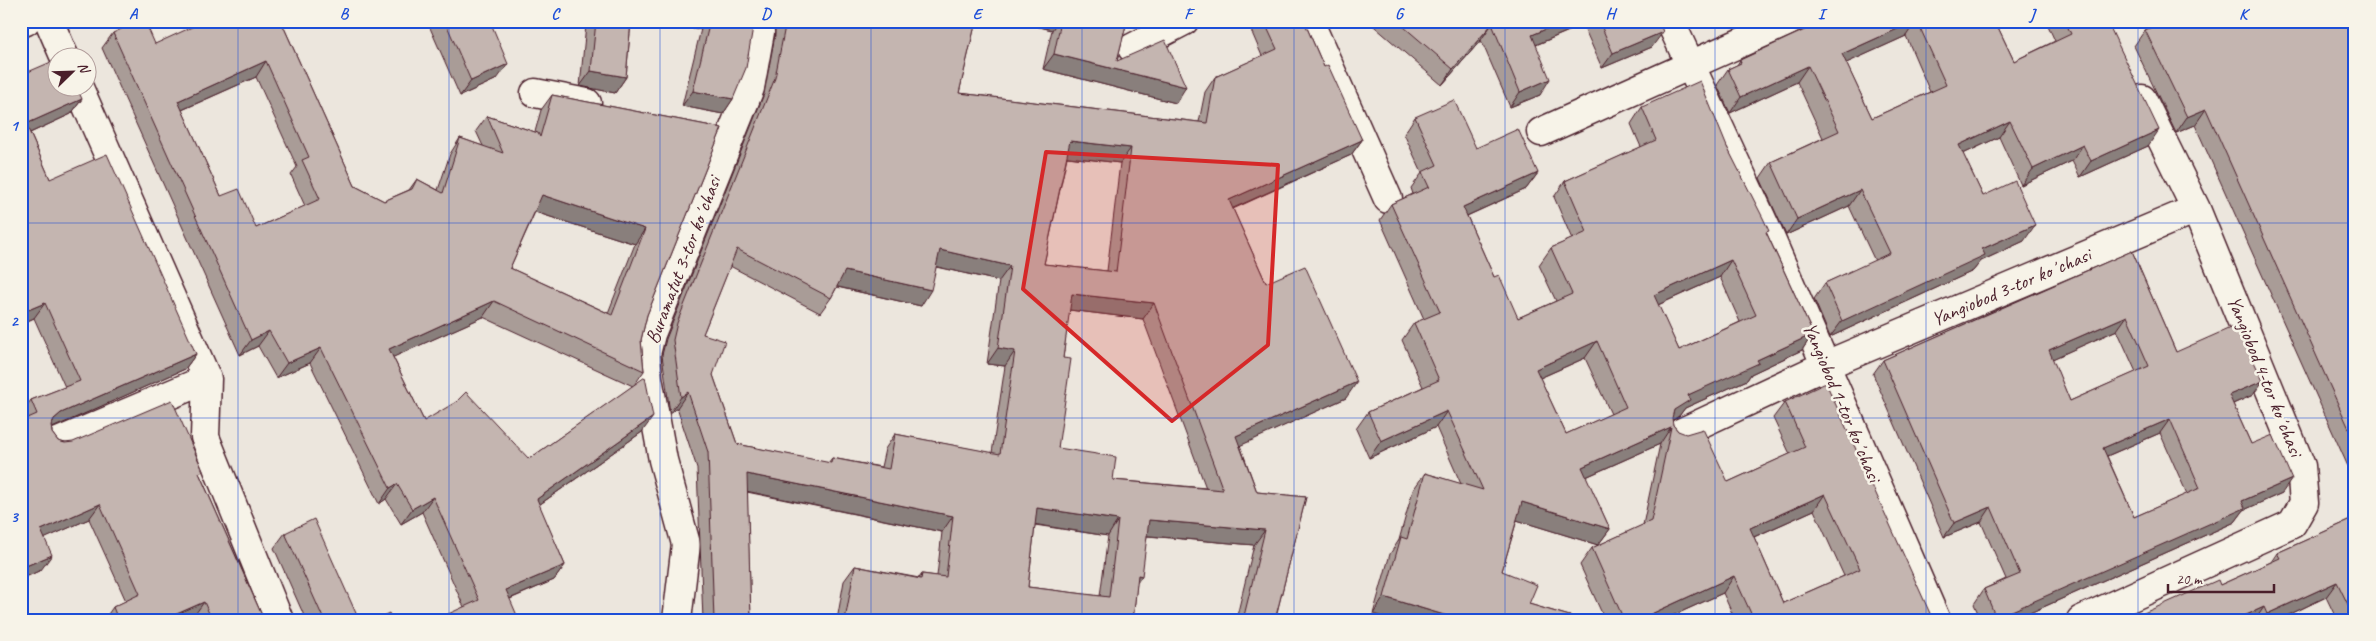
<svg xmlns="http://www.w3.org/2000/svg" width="2376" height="641" viewBox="0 0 2376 641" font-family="Caveat,sans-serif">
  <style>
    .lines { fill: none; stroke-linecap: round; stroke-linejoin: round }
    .minor-casing { stroke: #4a1f2b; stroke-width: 31 }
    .minor { stroke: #f7f3e8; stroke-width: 28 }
    .wall { fill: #a99c97; stroke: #4a1f2b; fill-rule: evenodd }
    .shaded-wall { fill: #897f7b; stroke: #4a1f2b }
    .building { fill: #c4b5b0; stroke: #4a1f2b; fill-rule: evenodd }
    .marked { fill: #d62828; fill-opacity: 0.2; stroke: #d62828; stroke-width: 4; stroke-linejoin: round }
    .grid { fill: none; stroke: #1d4ed8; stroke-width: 1; stroke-opacity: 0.55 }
    .labels { text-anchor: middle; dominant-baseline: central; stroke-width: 5; stroke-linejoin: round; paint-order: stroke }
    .street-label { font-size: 20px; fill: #4a1f2b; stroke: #f7f3e8 }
    .neatline { fill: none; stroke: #1d4ed8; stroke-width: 2 }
    .grid-label { font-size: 16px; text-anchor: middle; font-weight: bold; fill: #1d4ed8 }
  </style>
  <rect width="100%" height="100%" fill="#ece6dd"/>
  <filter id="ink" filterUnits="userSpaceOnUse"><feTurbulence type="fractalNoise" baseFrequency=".02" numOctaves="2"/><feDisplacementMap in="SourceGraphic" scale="10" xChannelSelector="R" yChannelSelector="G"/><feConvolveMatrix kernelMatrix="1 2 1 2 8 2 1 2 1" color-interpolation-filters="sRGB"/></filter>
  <g filter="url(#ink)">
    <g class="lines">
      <g class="minor-casing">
        <path id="minor" d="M 49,21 L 65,58
          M 1309,21 L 1388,199
          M 1670,21 L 1766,228 L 1936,620
          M 21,23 L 26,21
          M 1132,48 L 1184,21
          M 79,88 L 207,379 L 205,437 L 279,620
          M 535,93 L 587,103
          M 1541,132 L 1789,21
          M 1676,435 L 1826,365 L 2196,209
          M 56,443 L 207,379
          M 677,620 L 686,544 L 663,460 L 648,378 L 646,354 L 651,334 L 750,88 L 760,32 L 759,21
          M 2081,620 L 2292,524 L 2304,503 L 2301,466 L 2196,209 L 2142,99"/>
      </g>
      <use href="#minor" class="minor"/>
    </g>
    <path class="wall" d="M 281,21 L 355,186 L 384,201 L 409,190 L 417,179 L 438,190 L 450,154 L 460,138 L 483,146 L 476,131 L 487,116 L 535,132 L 541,110 L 552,95 L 722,128 L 647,315 L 641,340 L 644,371 L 635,384 L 642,432 L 539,505 L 565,565 L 554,580 L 510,599 L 464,607 L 422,512 L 401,524 L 386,499 L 379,504 L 310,363 L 276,378 L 258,346 L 240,355 L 102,48 L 113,33 L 155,44 ZM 256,77 L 297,167 L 291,175 L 305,206 L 256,228 L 221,196 L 182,110 ZM 535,212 L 635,244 L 608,313 L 510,268 ZM 483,317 L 633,386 L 529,459 L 424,421 L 393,357 Z
      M 427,21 L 490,21 L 497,79 L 460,96 Z
      M 552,21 L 754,21 L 733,99 L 723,114 L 682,106 L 701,29 L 631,22 L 626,77 L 615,93 L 580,86 L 586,25 Z
      M 775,21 L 976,21 L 959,93 L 1199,122 L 1205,92 L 1215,77 L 1262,56 L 1247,21 L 1304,21 L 1324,67 L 1362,140 L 1351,155 L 1233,209 L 1266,283 L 1346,398 L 1240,445 L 1257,492 L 1306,497 L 1275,620 L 1236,620 L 1254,545 L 1147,536 L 1137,582 L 1133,620 L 837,620 L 844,581 L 855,566 L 919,578 L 922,574 L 937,576 L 942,532 L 747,492 L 751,620 L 703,620 L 697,468 L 677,408 L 670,413 L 662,355 L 666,339 L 764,94 L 775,35 ZM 1067,157 L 1120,163 L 1107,271 L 1044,264 ZM 730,266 L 820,313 L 831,298 L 837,287 L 921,306 L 936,267 L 999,281 L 987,364 L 1005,366 L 992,453 L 895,434 L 885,449 L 881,467 L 832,458 L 828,463 L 737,444 L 713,375 L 703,334 ZM 1069,310 L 1143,319 L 1206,488 L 1113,480 L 1058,448 L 1063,358 ZM 1035,525 L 1108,536 L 1100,596 L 1028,587 Z
      M 1016,21 L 1127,21 L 1117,61 L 1176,103 L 1043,69 L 1052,30 Z
      M 1368,21 L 1659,21 L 1652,47 L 1602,68 L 1583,25 L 1536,45 L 1540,95 L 1510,107 L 1481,40 L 1442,85 Z
      M 1824,21 L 1995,21 L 2014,61 L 2055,41 L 2046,21 L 2107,21 L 2148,146 L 2080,177 L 2072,161 L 2021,185 L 1999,137 L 1963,154 L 1983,196 L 2024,241 L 1981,261 L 1973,271 L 1830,337 L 1814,299 L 1825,283 L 1875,261 L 1849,206 L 1786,235 L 1760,178 L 1771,162 L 1823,138 L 1797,82 L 1730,113 L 1717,85 L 1728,69 L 1737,65 L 1740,60 ZM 1906,36 L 1930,92 L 1872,118 L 1846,63 Z
      M 2153,21 L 2355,21 L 2355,482 L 2195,125 L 2176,133 L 2134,46 L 2145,30 L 2155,26 Z
      M 21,75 L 82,99 L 71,114 L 30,133 L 50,179 L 196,354 L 185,369 L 52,428 L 52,433 L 58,441 L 65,443 L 200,475 L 264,620 L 194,620 L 193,617 L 187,620 L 104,620 L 113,607 L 126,601 L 89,519 L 45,538 L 41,570 L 21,579 L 21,421 L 23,421 L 21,417 L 21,413 L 31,400 L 65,387 L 34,318 L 21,324 Z
      M 1642,107 L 1727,147 L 1813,334 L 1802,350 L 1751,374 L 1747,380 L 1685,408 L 1679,416 L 1672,421 L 1673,425 L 1678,431 L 1728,482 L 1790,454 L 1773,418 L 1785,402 L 1933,620 L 1735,620 L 1723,593 L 1663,620 L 1605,620 L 1580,565 L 1592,548 L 1643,525 L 1660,444 L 1586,477 L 1610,529 L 1598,545 L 1517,520 L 1502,571 L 1529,604 L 1583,620 L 1393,620 L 1373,614 L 1390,554 L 1399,540 L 1413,490 L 1425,473 L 1461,484 L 1436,427 L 1369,458 L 1356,429 L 1368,412 L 1423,387 L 1402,340 L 1414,323 L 1424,319 L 1380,220 L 1391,204 L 1413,194 L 1411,188 L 1422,173 L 1404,134 L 1415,117 L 1476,148 L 1538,173 L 1526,189 L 1467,216 L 1494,277 L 1518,318 L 1556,301 L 1539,265 L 1551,248 L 1572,239 L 1554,197 L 1565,181 L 1641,147 L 1631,124 ZM 1720,277 L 1740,322 L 1679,350 L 1658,305 ZM 1585,358 L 1611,414 L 1566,434 L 1540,378 ZM 1814,510 L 1844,576 L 1783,603 L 1754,537 Z
      M 2132,251 L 2176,352 L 2253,395 L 2233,404 L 2251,444 L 2282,493 L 2244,510 L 2235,522 L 2014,620 L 1981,620 L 1974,604 L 1984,589 L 2006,579 L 1981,522 L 1944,537 L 1873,374 L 1883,360 ZM 2117,330 L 2136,372 L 2070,401 L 2052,359 ZM 2160,433 L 2187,494 L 2134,517 L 2107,456 Z
      M 2355,518 L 2355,620 L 2337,620 L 2326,597 L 2278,620 L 2128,620 L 2220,585 L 2271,562 L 2277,553 Z
      M 285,533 L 359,620 L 306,620 L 274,548 Z"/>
    <path class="shaded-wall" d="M 552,21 L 589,21 L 586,25 Z
      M 622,21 L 707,21 L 701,29 Z
      M 1016,21 L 1058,21 L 1052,30 Z
      M 1565,21 L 1585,21 L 1583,25 L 1521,51 L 1532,35 Z
      M 1915,21 L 1916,21 L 1906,36 L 1831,70 L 1842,54 Z
      M 1492,24 L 1481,40 L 1442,85 L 1453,69 Z
      M 1663,32 L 1652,47 L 1602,68 L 1613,53 Z
      M 1054,54 L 1186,87 L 1176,103 L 1043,69 Z
      M 266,61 L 256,77 L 168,116 L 178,101 Z
      M 508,64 L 497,79 L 460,96 L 471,81 Z
      M 1808,66 L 1797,82 L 1730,113 L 1741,97 Z
      M 591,71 L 626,77 L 615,93 L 580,86 Z
      M 1550,79 L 1540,95 L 1510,107 L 1520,92 Z
      M 693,91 L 733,99 L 723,114 L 682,106 Z
      M 82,99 L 71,114 L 21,137 L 26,124 Z
      M 2206,109 L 2195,125 L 2176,133 L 2187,117 Z
      M 2010,121 L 1999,137 L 1948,161 L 1959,145 Z
      M 2159,130 L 2148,146 L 2080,177 L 2091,161 Z
      M 1362,140 L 1351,155 L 1218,215 L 1229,200 Z
      M 1070,141 L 1131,148 L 1120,163 L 1060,156 Z
      M 2083,145 L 2072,161 L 2021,185 L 2033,169 Z
      M 1538,173 L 1526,189 L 1451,223 L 1463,207 Z
      M 1860,190 L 1849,206 L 1786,235 L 1797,219 Z
      M 542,195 L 645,229 L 635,244 L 532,211 Z
      M 2035,225 L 2024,241 L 1981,261 L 1973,271 L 1830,337 L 1842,321 L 1982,249 Z
      M 940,250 L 1010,266 L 999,281 L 929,265 Z
      M 1731,260 L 1720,277 L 1642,312 L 1654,295 Z
      M 845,271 L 931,290 L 921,306 L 834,286 Z
      M 1072,294 L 1154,303 L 1143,319 L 1061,309 Z
      M 494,301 L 483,317 L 378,364 L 389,349 Z
      M 45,303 L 34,318 L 21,324 L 21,313 Z
      M 2127,316 L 2117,330 L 2039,365 L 2049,350 Z
      M 269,331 L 258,346 L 240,355 L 251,340 Z
      M 1813,334 L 1802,350 L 1751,374 L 1747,380 L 1685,408 L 1679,416 L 1663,426 L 1674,410 L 1688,395 L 1757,360 Z
      M 1597,341 L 1585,358 L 1524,385 L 1536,369 Z
      M 321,348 L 310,363 L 276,378 L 287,363 Z
      M 998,348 L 1015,351 L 1005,366 L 987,364 Z
      M 196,354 L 185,369 L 50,429 L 54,419 L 61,413 Z
      M 2263,381 L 2253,395 L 2219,410 L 2229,395 Z
      M 1357,382 L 1346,398 L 1226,452 L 1236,436 Z
      M 688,392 L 677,408 L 670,413 L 681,397 Z
      M 1447,411 L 1436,427 L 1369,458 L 1381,441 Z
      M 653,417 L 642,432 L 526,514 L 537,499 Z
      M 2170,419 L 2160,433 L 2093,462 L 2103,448 Z
      M 1671,427 L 1660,444 L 1570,484 L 1582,467 Z
      M 747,474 L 953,516 L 942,532 L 736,489 Z
      M 2292,479 L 2282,493 L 2244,510 L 2235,522 L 2014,620 L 1995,620 L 1996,618 L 2242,501 Z
      M 397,484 L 386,499 L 379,504 L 390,488 Z
      M 1825,494 L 1814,510 L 1738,544 L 1750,528 Z
      M 433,497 L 422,512 L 401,524 L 412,509 Z
      M 1522,502 L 1610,529 L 1598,545 L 1510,518 Z
      M 100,504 L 89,519 L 30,545 L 41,530 Z
      M 1991,507 L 1981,522 L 1944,537 L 1954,523 Z
      M 1037,508 L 1118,520 L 1108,536 L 1026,523 Z
      M 1149,520 L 1265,530 L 1254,545 L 1138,535 Z
      M 52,555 L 41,570 L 21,579 L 21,568 Z
      M 565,565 L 554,580 L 495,605 L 506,590 Z
      M 1138,575 L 1142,576 L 1131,591 Z
      M 1734,576 L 1723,593 L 1663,620 L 1638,620 Z
      M 2337,582 L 2326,597 L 2278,620 L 2263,620 L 2267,614 Z
      M 1384,597 L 1461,620 L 1393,620 L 1373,614 Z
      M 204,602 L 193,617 L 187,620 L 163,620 Z
      M 2264,607 L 2255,620 L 2235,620 Z"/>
    <path class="building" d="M 138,21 L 145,21 L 155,44 L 205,21 L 281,21 L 355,186 L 384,201 L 412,189 L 417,179 L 443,193 L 460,138 L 503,153 L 487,116 L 538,133 L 540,137 L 552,95 L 722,128 L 647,315 L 641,340 L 644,371 L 494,301 L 389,349 L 424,421 L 456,402 L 466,392 L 529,459 L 645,377 L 653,417 L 537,499 L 565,565 L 506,590 L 519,620 L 435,620 L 479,600 L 433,497 L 412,509 L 397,484 L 390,488 L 321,348 L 287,363 L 269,331 L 251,340 L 113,33 ZM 266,61 L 309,157 L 302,160 L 320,199 L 256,228 L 239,189 L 221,196 L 178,101 ZM 542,195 L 645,229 L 612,315 L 510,268 Z
      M 445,21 L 490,21 L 508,64 L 471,81 Z
      M 596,21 L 631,21 L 626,77 L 591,71 Z
      M 710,21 L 754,21 L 746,68 L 733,99 L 693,91 Z
      M 786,21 L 976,21 L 959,93 L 1207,123 L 1215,77 L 1277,49 L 1264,21 L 1304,21 L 1324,67 L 1328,65 L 1362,140 L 1229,200 L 1266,283 L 1305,266 L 1357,382 L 1236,436 L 1257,492 L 1306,497 L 1275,620 L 1243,620 L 1265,530 L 1149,520 L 1142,576 L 1138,575 L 1133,620 L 845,620 L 855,566 L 921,579 L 922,574 L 946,577 L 953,516 L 747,474 L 751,620 L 714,620 L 708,452 L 688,392 L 681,397 L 673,340 L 677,323 L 775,78 ZM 1070,141 L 1131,148 L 1116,272 L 1044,264 ZM 737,249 L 831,298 L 845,271 L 931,290 L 940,250 L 1010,266 L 998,348 L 1015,351 L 1000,454 L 895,434 L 889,469 L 832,458 L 831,463 L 737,444 L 713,375 L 725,341 L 703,334 ZM 1072,294 L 1154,303 L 1223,490 L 1113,480 L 1116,457 L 1058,448 L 1071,359 L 1063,358 ZM 1037,508 L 1118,520 L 1109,597 L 1028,587 Z
      M 1061,21 L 1127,21 L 1117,61 L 1165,40 L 1186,87 L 1054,54 Z
      M 1397,21 L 1565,21 L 1532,35 L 1550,79 L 1520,92 L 1492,24 L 1453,69 Z
      M 1599,21 L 1659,21 L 1663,32 L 1613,53 Z
      M 1824,21 L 1915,21 L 1842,54 L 1872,118 L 1946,85 L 1917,21 L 1995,21 L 2014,61 L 2071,34 L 2065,21 L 2107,21 L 2159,130 L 2091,161 L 2083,145 L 2033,169 L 2010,121 L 1959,145 L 1983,196 L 2015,181 L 2035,225 L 1982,249 L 1985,255 L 1842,321 L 1825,283 L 1890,253 L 1860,190 L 1797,219 L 1771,162 L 1839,131 L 1808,66 L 1741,97 L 1728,69 L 1741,63 L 1740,60 Z
      M 2166,21 L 2355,21 L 2355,442 L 2206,109 L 2187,117 L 2145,30 Z
      M 58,59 L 58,88 L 77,88 L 82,99 L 26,124 L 50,179 L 107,154 L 196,354 L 61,413 L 54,419 L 51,425 L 52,433 L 58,441 L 65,443 L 73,442 L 172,400 L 203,471 L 199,473 L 264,620 L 212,620 L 204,602 L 163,620 L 118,620 L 113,607 L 140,594 L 100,504 L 41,530 L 52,555 L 21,568 L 21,421 L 37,414 L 31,400 L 80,381 L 45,303 L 21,313 L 21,239 L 23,238 L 21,234 L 21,75 Z
      M 1700,81 L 1727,147 L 1763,218 L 1769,231 L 1766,232 L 1813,334 L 1757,360 L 1759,363 L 1688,395 L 1690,400 L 1674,410 L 1672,418 L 1673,425 L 1678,431 L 1686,434 L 1703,429 L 1728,482 L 1805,447 L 1785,402 L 1826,383 L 1933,620 L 1754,620 L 1734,576 L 1638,620 L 1624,620 L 1592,548 L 1651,521 L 1671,427 L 1582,467 L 1610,529 L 1522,502 L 1502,571 L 1537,585 L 1529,604 L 1583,620 L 1461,620 L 1384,597 L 1401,537 L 1407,539 L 1425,473 L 1483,490 L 1447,411 L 1381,441 L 1368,412 L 1439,380 L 1414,323 L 1440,312 L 1391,204 L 1429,187 L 1422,172 L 1437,165 L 1415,117 L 1454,100 L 1476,148 L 1518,129 L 1538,173 L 1463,207 L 1494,277 L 1499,275 L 1518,318 L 1572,294 L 1551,248 L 1587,232 L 1565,181 L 1656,140 L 1642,107 ZM 1731,260 L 1756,315 L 1679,350 L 1654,295 ZM 1597,341 L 1626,407 L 1566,434 L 1536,369 ZM 1825,494 L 1860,569 L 1783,603 L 1750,528 Z
      M 2132,251 L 2176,352 L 2237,325 L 2263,381 L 2229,395 L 2251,444 L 2273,435 L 2292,479 L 2242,501 L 2245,508 L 1996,618 L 1984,589 L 2020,574 L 1991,507 L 1954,523 L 1883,360 ZM 2127,316 L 2149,366 L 2070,401 L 2049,350 ZM 2170,419 L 2200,488 L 2134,517 L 2103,448 Z
      M 2355,518 L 2355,619 L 2337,582 L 2267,614 L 2264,607 L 2235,620 L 2128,620 L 2218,580 L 2220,585 L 2280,558 L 2277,553 Z
      M 314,519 L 359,620 L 324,620 L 285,533 Z
      M 389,613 L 392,620 L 374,620 Z"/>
  </g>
  <path class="marked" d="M 1046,152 L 1278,165 L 1268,345 L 1172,421 L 1023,289 Z"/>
  <path class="grid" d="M 238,21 L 238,620M 449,21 L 449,620M 660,21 L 660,620M 871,21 L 871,620M 1082,21 L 1082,620M 1294,21 L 1294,620M 1505,21 L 1505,620M 1715,21 L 1715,620M 1926,21 L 1926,620M 2138,21 L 2138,620M 21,223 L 2355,223M 21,418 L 2355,418"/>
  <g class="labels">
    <g class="street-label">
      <text transform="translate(683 260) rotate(-69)">Buramatut 3-tor koʼchasi</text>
      <text transform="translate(2011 287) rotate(-23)">Yangiobod 3-tor koʼchasi</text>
      <text transform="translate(2265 376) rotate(68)">Yangiobod 4-tor koʼchasi</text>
      <text transform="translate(1842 402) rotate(67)">Yangiobod 1-tor koʼchasi</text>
    </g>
  </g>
  <rect width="2376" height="641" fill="none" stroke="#f7f3e8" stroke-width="55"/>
  <g transform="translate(72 72) rotate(67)"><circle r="24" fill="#f7f3e8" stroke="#b29e9c"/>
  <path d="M0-4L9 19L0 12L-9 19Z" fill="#4a1f2b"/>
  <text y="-8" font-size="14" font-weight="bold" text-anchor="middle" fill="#4a1f2b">N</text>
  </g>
  <path d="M2168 584v8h106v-8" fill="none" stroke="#4a1f2b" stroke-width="2.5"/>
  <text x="2176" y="584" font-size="15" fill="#4a1f2b" stroke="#f7f3e8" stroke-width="4" paint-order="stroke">20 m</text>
  <rect x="28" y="28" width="2320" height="586" class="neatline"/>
  <g class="grid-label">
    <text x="133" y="19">A</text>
    <text x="344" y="19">B</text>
    <text x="555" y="19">C</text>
    <text x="766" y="19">D</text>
    <text x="977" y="19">E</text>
    <text x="1188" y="19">F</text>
    <text x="1399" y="19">G</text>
    <text x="1610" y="19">H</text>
    <text x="1821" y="19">I</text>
    <text x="2032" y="19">J</text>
    <text x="2243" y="19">K</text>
    <text x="14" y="131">1</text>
    <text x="14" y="326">2</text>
    <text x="14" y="522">3</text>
  </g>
</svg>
